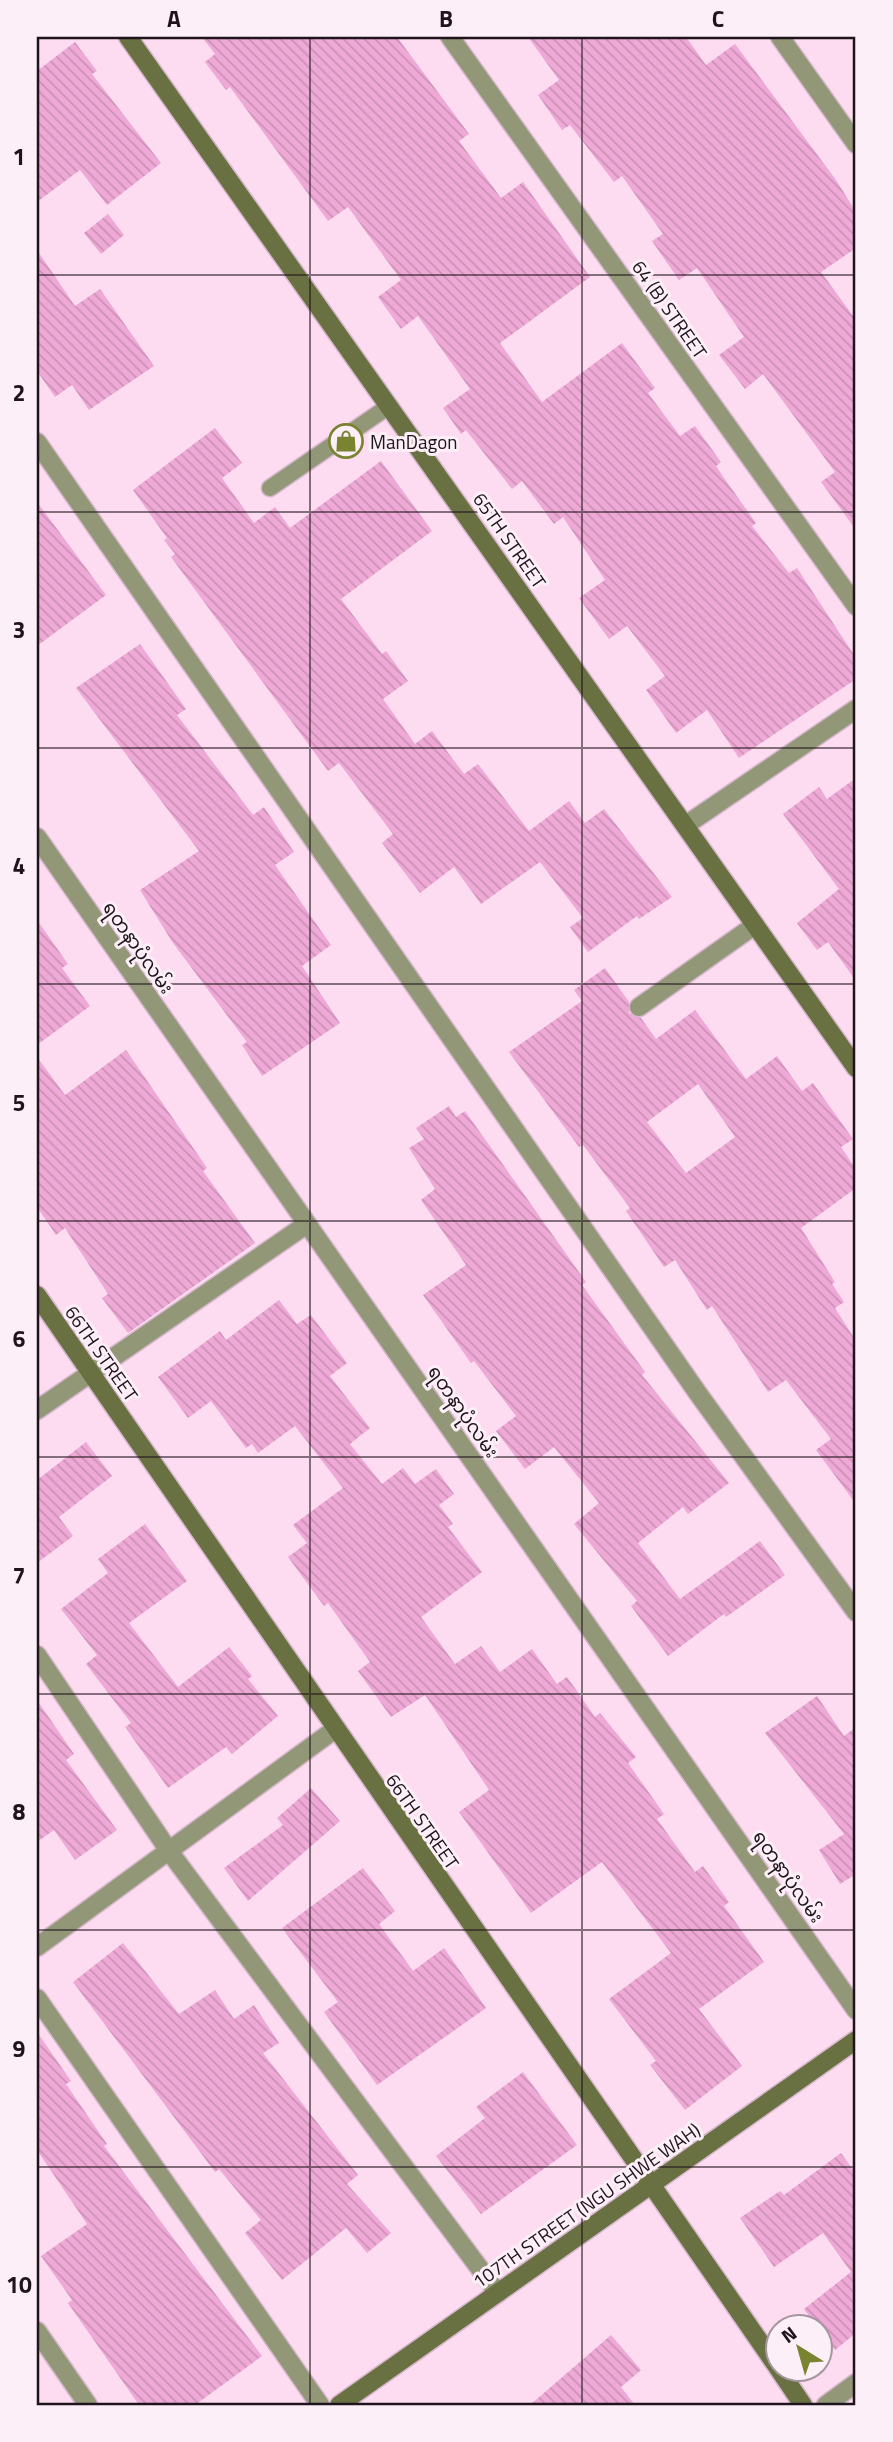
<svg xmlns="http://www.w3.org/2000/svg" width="893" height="2442" viewBox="0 0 893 2442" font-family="'Titillium Web','Noto Sans Myanmar',sans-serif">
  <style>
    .building { fill: url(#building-back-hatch); fill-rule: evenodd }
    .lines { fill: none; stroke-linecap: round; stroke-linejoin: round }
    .lane-casing { stroke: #d5b7ca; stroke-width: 19 }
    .street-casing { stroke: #d5b7ca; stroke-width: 21 }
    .secondary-casing { stroke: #d5b7ca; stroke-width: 21 }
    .lane { stroke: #919777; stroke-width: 16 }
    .street { stroke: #919777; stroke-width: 18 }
    .secondary { stroke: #697041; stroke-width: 18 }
    .grid { fill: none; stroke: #1f141b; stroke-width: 2; stroke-opacity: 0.55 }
    .labels { text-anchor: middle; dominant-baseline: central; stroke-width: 6; stroke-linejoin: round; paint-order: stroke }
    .street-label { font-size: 19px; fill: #1f141b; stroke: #fdeff8 }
    .poi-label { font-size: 19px; fill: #1f141b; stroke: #fdeff8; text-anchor: start }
    .neatline { fill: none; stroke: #1f141b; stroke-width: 2.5 }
    .grid-label { font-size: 23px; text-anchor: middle; font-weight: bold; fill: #1f141b }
  </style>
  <defs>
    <pattern id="building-back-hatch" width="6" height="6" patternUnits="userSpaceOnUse" patternTransform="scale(1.75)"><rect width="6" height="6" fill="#efa9d6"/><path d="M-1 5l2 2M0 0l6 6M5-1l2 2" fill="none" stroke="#cc91b7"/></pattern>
  </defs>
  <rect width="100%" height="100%" fill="#fddbf0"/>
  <path class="building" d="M 202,37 L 397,37 L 469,134 L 459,141 L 501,198 L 523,182 L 590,277 L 500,343 L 542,402 L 622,343 L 655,388 L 648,393 L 680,436 L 695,426 L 721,462 L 716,466 L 724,478 L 756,523 L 752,526 L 789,573 L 797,568 L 856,658 L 856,679 L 739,758 L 707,710 L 676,733 L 646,690 L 665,676 L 627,626 L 609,639 L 579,598 L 605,580 L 563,517 L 554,524 L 522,481 L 512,489 L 466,430 L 461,434 L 443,408 L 470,389 L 418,316 L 401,329 L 378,297 L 401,280 L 348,207 L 328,221 L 230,87 L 226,90 L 205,62 L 215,54 Z
    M 528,37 L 686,37 L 706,65 L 735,44 L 836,180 L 856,212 L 856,248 L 821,272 L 856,320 L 856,530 L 821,482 L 835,472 L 763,374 L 745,389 L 719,355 L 744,337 L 697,268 L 679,280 L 652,241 L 663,234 L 622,176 L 614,182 L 570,125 L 562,130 L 538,95 L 559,80 Z
    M 75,42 L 97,71 L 92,74 L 161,163 L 107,205 L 80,170 L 37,202 L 37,71 Z
    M 108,214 L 124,235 L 101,254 L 84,233 Z
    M 37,250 L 75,306 L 100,289 L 154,366 L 89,410 L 72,385 L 55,397 L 37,371 Z
    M 215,428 L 242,463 L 222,478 L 254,523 L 275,507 L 290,528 L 381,461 L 432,531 L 341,599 L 382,654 L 386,651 L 408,681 L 383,699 L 415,744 L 432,731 L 464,774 L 478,764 L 529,831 L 569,801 L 585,823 L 604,809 L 672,897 L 639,919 L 637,916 L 588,952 L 570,927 L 583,918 L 540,862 L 481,904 L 454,867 L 420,893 L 382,843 L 393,834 L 339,763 L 328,771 L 171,557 L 175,554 L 164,540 L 167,538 L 133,490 Z
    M 37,502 L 106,595 L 37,646 Z
    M 140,644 L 186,709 L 177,715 L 253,815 L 264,807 L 294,852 L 275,865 L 331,945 L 302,966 L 340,1023 L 262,1076 L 242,1045 L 247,1042 L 173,943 L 140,890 L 199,851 L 76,688 Z
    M 856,778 L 856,981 L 828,942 L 817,950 L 797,923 L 839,889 L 783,814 L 819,787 L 827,799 Z
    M 37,920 L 68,964 L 62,968 L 90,1006 L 37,1045 Z
    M 605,968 L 629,1002 L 629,1013 L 641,1018 L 656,1039 L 695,1010 L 746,1079 L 777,1056 L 802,1091 L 813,1083 L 853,1139 L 841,1147 L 856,1169 L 856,1188 L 801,1228 L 835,1282 L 832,1284 L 844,1302 L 835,1308 L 856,1341 L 856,1504 L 816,1450 L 831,1439 L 786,1380 L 768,1392 L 712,1306 L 707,1310 L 675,1260 L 664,1267 L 626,1211 L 630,1208 L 583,1145 L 579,1147 L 509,1052 L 582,1001 L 574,990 ZM 698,1084 L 735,1137 L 686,1173 L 647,1122 Z
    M 126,1050 L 207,1168 L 203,1171 L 255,1243 L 128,1333 L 102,1298 L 108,1294 L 65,1228 L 56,1235 L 37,1207 L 37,1057 L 65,1095 Z
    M 449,1106 L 456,1117 L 465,1111 L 586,1282 L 582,1285 L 645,1372 L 642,1375 L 729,1483 L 688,1514 L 683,1507 L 638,1543 L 680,1599 L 760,1541 L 785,1575 L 726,1617 L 724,1614 L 668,1656 L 631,1606 L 637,1601 L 574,1524 L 599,1503 L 554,1447 L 525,1469 L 496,1431 L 516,1416 L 474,1361 L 471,1363 L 423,1295 L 466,1265 L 421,1200 L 435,1189 L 409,1148 L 424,1139 L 416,1128 Z
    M 279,1300 L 297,1324 L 311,1315 L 347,1363 L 330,1376 L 370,1428 L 350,1444 L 382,1484 L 403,1468 L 415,1484 L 436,1469 L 454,1494 L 439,1505 L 453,1524 L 448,1527 L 482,1572 L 421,1617 L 455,1664 L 481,1646 L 500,1672 L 532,1649 L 557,1684 L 567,1677 L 595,1717 L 600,1713 L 636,1757 L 628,1763 L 664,1814 L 657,1819 L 695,1872 L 703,1866 L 729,1902 L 724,1906 L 764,1962 L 699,2009 L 742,2066 L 685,2110 L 650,2065 L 656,2061 L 609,1999 L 671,1953 L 602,1862 L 531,1913 L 459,1812 L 489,1790 L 425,1695 L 391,1717 L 358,1671 L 370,1662 L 328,1603 L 324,1606 L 288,1557 L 307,1543 L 293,1525 L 343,1488 L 295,1426 L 258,1453 L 252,1444 L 246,1448 L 211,1401 L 188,1418 L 158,1377 L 220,1331 L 226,1340 Z
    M 86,1442 L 112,1476 L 59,1517 L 73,1536 L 37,1563 L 37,1480 Z
    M 145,1524 L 187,1581 L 129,1623 L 178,1687 L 229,1647 L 252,1676 L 248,1679 L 278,1716 L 232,1754 L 226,1747 L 168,1788 L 125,1727 L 131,1723 L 86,1664 L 97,1655 L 61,1609 L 108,1573 L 98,1559 Z
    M 817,1696 L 844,1736 L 856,1727 L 856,1874 L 840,1884 L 819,1850 L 844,1834 L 765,1733 Z
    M 37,1700 L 74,1754 L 66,1760 L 117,1830 L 75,1860 L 54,1830 L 37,1842 Z
    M 311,1788 L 340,1821 L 248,1901 L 224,1868 L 283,1825 L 277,1818 Z
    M 363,1868 L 395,1911 L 379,1924 L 413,1971 L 444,1948 L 486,2008 L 377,2085 L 324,2012 L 338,2002 L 282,1928 Z
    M 123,1943 L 179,2014 L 215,1990 L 234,2019 L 254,2005 L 279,2043 L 263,2053 L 358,2175 L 347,2184 L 391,2233 L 367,2253 L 346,2228 L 282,2280 L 245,2233 L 261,2220 L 219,2169 L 215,2172 L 73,1982 Z
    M 37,2032 L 71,2081 L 66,2084 L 107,2144 L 104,2146 L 262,2356 L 195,2405 L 139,2405 L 68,2303 L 72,2300 L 41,2256 L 87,2224 L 37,2150 Z
    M 523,2072 L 577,2145 L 481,2214 L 436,2156 L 485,2118 L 476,2107 Z
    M 841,2153 L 856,2174 L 856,2333 L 835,2350 L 804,2309 L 851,2272 L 823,2233 L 774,2267 L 740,2218 L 780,2191 L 784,2195 Z
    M 611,2335 L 641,2370 L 621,2387 L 635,2405 L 530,2405 Z"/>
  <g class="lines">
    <g class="lane-casing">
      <path id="lane" d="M 270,488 L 389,406"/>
    </g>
    <g class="street-casing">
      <path id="street" d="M 450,37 L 856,606
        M 780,37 L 856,144
        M 37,442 L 697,1392 L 856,1612
        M 686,825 L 856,709
        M 37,837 L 856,2010
        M 639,1007 L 755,925
        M 37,1410 L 307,1224
        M 37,1655 L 169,1851 L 498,2293
        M 37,1947 L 334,1730
        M 37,1998 L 320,2405
        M 37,2331 L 88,2405
        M 826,2405 L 856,2383"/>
    </g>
    <g class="secondary-casing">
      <path id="secondary" d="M 128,37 L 856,1068
        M 37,1295 L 778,2368
        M 778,2368 L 803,2405
        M 339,2405 L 856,2040"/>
    </g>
    <use href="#lane" class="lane"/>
    <use href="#street" class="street"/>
    <use href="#secondary" class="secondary"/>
  </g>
  <path class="grid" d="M 310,37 L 310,2405M 582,37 L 582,2405M 37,275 L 856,275M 37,512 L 856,512M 37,748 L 856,748M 37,984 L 856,984M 37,1221 L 856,1221M 37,1457 L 856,1457M 37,1694 L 856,1694M 37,1930 L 856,1930M 37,2167 L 856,2167"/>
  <defs>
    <g id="shop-ring" transform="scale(1.75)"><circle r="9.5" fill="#fdeff8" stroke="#7a8330" stroke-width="1.5"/><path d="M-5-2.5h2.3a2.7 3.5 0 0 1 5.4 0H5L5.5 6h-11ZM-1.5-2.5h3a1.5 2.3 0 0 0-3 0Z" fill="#7a8330"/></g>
  </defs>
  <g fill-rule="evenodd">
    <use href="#shop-ring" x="346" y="441"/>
  </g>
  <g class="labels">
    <g class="street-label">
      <text transform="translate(670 309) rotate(55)">64 (B) STREET</text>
      <text transform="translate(510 540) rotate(55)">65TH STREET</text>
      <text transform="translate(139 947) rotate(55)">ရတနာပုံလမ်း</text>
      <text transform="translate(102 1353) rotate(55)">66TH STREET</text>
      <text transform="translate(464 1411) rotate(55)">ရတနာပုံလမ်း</text>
      <text transform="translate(423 1821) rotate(55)">66TH STREET</text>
      <text transform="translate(789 1876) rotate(55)">ရတနာပုံလမ်း</text>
      <text transform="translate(586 2205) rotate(-35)">107TH STREET (NGU SHWE WAH)</text>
    </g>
    <g class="poi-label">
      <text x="370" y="441">ManDagon</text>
    </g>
  </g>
  <rect width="893" height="2442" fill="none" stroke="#fdeff8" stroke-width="77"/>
  <g transform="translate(799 2348) rotate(323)"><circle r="33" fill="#fdeff8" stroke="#a497a0" stroke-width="2"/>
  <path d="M0-5L12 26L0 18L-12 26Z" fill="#7a8330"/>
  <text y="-10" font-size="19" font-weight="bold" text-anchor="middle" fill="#1f141b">N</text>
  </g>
  <rect x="38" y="38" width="816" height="2366" class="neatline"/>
  <g class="grid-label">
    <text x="174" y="27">A</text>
    <text x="446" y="27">B</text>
    <text x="718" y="27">C</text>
    <text x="19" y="165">1</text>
    <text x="19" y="401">2</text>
    <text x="19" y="638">3</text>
    <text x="19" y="874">4</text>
    <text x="19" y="1111">5</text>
    <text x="19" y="1347">6</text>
    <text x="19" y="1584">7</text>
    <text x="19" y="1820">8</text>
    <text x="19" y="2057">9</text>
    <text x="19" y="2293">10</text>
  </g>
</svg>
